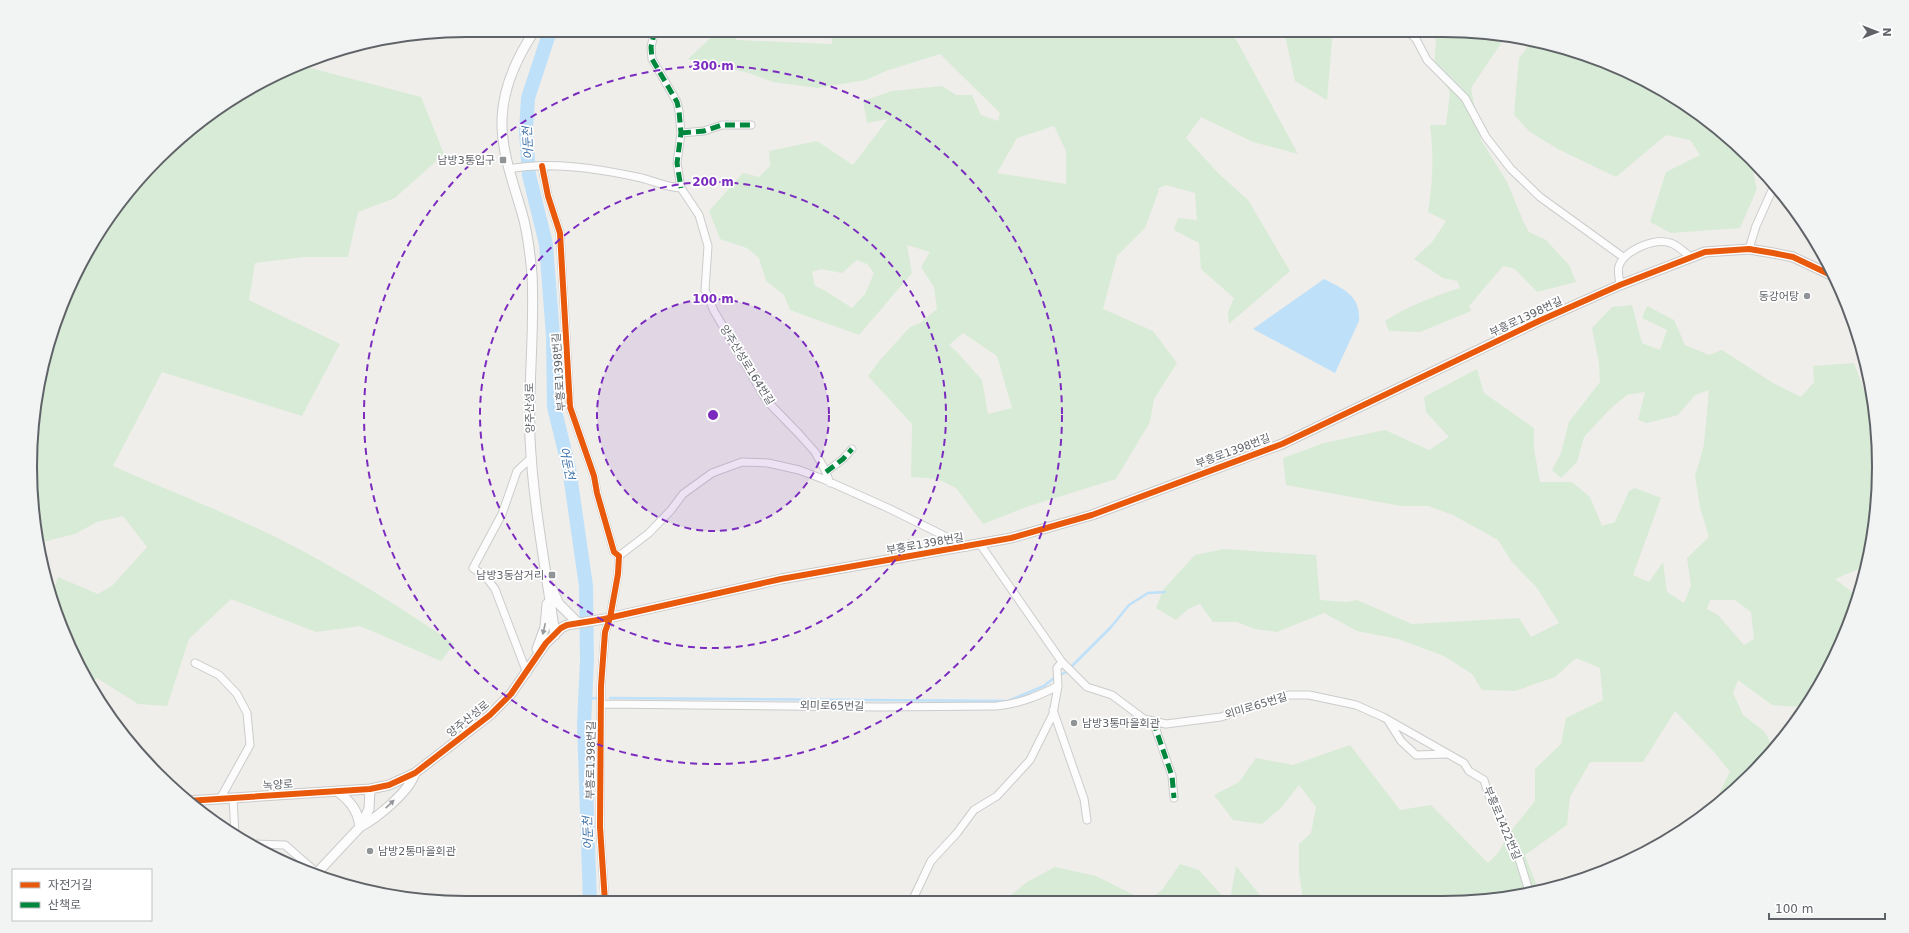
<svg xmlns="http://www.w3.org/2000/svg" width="1909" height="933" viewBox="0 0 1909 933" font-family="'DejaVu Sans','Noto Sans KR',sans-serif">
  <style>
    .green { fill: #d8ebd6; fill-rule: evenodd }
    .water { fill: #bfe0f9 }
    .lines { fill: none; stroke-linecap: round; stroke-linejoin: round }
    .stream { stroke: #bfe0f9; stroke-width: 2.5 }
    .river { stroke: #bfe0f9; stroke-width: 14 }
    .street-casing { stroke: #cbcccc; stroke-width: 9 }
    .secondary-casing { stroke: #cacacb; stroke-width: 11 }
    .street { stroke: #fdfcfc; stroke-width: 7 }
    .secondary { stroke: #fdfcfc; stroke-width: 9 }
    .quiet { stroke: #00873e; stroke-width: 5; stroke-dasharray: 10 5; stroke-linecap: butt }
    .cycleway-casing { stroke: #fff; stroke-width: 8 }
    .cycleway { stroke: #e8590c; stroke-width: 6 }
    .oneway { fill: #96999c }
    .ring { fill: none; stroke: #7b2cbf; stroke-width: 2; stroke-dasharray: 7 5 }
    .poi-dot { fill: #919496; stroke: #fff; stroke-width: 1.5 }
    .labels { text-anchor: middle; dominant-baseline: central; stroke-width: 3.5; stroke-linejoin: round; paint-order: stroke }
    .poi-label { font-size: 11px; fill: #5f6368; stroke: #fff; text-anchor: end }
    .street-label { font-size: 11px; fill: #5f6368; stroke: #fff }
    .water-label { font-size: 12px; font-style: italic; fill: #4174aa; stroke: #fff }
    .rim { fill: none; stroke: #5f6368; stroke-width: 2 }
    .centre { fill: #7b2cbf; stroke: #fff; stroke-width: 2 }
    .ring-label { font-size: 12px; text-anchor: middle; font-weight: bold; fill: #7b2cbf; stroke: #fff; stroke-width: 3.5; stroke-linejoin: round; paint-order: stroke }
  </style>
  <rect width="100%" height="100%" fill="#efeeea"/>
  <path class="green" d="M 719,30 L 735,30 L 736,40 L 832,44 L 831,30 L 1227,30 L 1237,41 L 1298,154 L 1253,142 L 1201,117 L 1186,138 L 1219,174 L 1248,200 L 1290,271 L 1229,324 L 1228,312 L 1234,298 L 1201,269 L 1199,243 L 1174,230 L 1178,218 L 1197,220 L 1195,193 L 1166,185 L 1157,189 L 1159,190 L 1145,228 L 1117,256 L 1103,309 L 1153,331 L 1177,363 L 1154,399 L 1150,422 L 1116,479 L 1029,506 L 983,524 L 956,488 L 938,479 L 911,477 L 912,424 L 868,376 L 880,360 L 910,327 L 920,323 L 937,309 L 934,287 L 921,267 L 930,252 L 907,245 L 912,273 L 859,335 L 790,310 L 784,295 L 766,281 L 759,258 L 747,248 L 720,239 L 709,211 L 743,173 L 759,177 L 770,166 L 769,151 L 817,141 L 853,165 L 888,119 L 867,123 L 863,101 L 892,91 L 942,86 L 956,95 L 972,95 L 981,115 L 998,121 L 1000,113 L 940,54 L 886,71 L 866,80 L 817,88 L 773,82 L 749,73 L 688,59 ZM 1054,126 L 1066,151 L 1066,184 L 997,173 L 1017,138 ZM 857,260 L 867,264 L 874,273 L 865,294 L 852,308 L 824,290 L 815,286 L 812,272 L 821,269 L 842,273 ZM 963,333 L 997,356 L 1012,408 L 988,414 L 982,380 L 957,352 L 949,345 Z
    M 1282,30 L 1333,30 L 1327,100 L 1295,81 L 1284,31 Z
    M 1430,30 L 1506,36 L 1471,88 L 1481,140 L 1507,182 L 1524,223 L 1529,232 L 1546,240 L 1569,265 L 1576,282 L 1537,292 L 1515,269 L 1503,266 L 1469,306 L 1471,311 L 1420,332 L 1389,331 L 1385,321 C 1410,305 1432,297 1460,288 L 1457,281 L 1443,278 L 1414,259 L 1433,241 L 1446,221 L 1428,212 C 1433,181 1434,156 1430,125 L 1446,125 L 1450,92 L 1434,68 L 1436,40 Z
    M 1533,40 L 1610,63 L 1685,104 L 1749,156 L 1757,189 L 1740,228 L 1671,233 L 1650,222 L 1666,172 L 1700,155 L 1690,140 L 1666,135 L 1616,177 L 1558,149 L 1530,132 L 1514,115 L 1519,58 Z
    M 299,65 L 421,97 L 444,154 L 395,198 L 358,212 L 348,257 L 304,257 L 255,263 L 249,300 L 340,344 L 302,416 L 162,372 L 113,466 C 175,494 239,517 299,549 C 353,578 404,609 454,644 L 441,661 L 360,626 L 316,632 L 231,599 L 189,639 L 167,706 L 138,704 L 97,678 L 91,685 L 75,660 L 53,607 L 51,598 L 58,577 L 98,594 L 112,586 L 147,547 L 123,516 L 97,522 L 75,534 L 38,543 L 34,524 L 31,438 L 38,381 L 63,300 L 89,248 L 138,179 L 201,120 L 248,88 Z
    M 1632,305 L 1642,343 L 1660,350 L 1667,330 L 1642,318 L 1647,306 L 1674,320 L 1685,345 L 1709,355 L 1722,350 L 1773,383 L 1801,397 L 1814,382 L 1813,366 L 1854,363 L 1871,408 L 1874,411 L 1879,467 L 1871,552 L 1866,566 L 1835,579 L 1857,596 L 1846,634 L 1803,707 L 1772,705 L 1738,680 L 1733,693 L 1743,715 L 1765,732 L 1773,748 L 1714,807 L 1715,801 L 1730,772 L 1714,752 L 1675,711 L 1643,762 L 1590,762 L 1570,797 L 1567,825 L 1525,855 L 1538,889 L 1500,899 L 1303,900 L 1299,872 L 1299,844 L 1311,833 L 1316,807 L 1299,785 L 1281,808 L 1262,824 L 1233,820 L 1214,795 L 1239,782 L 1256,758 L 1293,765 L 1350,745 L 1400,810 L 1431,805 L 1488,863 L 1498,853 L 1510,832 L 1535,801 L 1535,769 L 1561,744 L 1566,718 L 1603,700 L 1600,668 L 1576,658 L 1555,677 L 1515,691 L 1482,690 L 1472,674 L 1444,656 L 1398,639 L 1357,631 L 1324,613 L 1277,632 L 1255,629 L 1237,622 L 1213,622 L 1200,604 L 1188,609 L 1176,620 L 1156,608 L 1163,590 L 1195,555 L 1224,549 L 1316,555 L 1320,600 L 1346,602 L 1357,600 L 1412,624 L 1519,618 L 1531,637 L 1559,623 L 1537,588 L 1512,562 L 1498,540 L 1453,515 L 1428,506 L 1401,506 L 1286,485 L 1283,458 L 1324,443 L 1385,430 L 1429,450 L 1449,437 L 1426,412 L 1424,397 L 1477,369 L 1484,393 L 1534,428 L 1534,449 L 1540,482 L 1572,482 L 1590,497 L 1602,526 L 1615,522 L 1629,491 L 1635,488 L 1661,498 L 1633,575 L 1649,582 L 1663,562 L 1667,592 L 1684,603 L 1691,586 L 1687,558 L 1709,537 L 1700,507 L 1695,476 L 1704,445 L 1709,390 L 1695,395 L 1678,415 L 1647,423 L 1638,420 L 1645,392 L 1627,395 L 1611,408 L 1584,437 L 1577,462 L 1561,478 L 1552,470 L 1561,453 L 1569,422 L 1600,382 L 1599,363 L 1592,328 L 1612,307 ZM 1710,600 L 1735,600 L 1751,612 L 1754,639 L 1744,645 L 1718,615 L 1707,609 Z
    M 1180,864 L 1199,870 L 1226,900 L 1196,900 L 1195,899 L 1191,900 L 1148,901 L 1162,890 Z
    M 1236,866 L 1264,900 L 1230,900 Z
    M 1055,867 L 1096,876 L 1146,901 L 1004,901 L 1027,882 Z"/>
  <path class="water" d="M 1324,279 C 1344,289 1361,296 1359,321 L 1335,373 L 1253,329 Z"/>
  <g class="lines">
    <path class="stream" d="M 610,698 L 1008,701 L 1044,686 L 1054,678 L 1066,672 L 1111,627 L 1129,605 L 1148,593 L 1165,592
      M 585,699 L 597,698"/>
    <path class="river" d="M 553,30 L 548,37 L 528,98 L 526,131 L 529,175 L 546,244 L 553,336 L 554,407 L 569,468 L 586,586 L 587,660 L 584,725 L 590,903"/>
    <g class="street-casing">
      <path id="street" d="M 655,30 L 651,47 L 652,59 L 677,102 L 679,111 L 681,133 L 677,163 L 681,188
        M 1406,30 L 1416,39 L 1427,60 L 1465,98 L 1486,137 L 1511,169 L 1540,197 L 1623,257
        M 681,133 L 704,131 L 722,125 L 751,125
        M 542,166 L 548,196 L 560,233 L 570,407 L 594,476 L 597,493 L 614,552 L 619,556 L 618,574 L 610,618 L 605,632 L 601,686 L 600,827 L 605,902
        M 509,169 C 550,161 596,168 637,177 C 652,180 665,187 681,188 L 699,215 L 708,246 L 705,290 L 714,311 L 767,401 L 799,434 L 815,452 L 825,470 L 830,483
        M 1749,249 L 1756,226 L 1774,186
        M 1620,285 C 1620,280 1617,272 1619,266 C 1624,250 1657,236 1673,244 C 1679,247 1685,253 1691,257
        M 826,472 L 843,459 L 852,449
        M 980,544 L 1062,662 L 1087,687 L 1112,695 L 1144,719 L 1166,724 L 1221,717 L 1262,702 L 1289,695 L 1309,695 L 1356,705 L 1383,717 L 1464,763 L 1469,771 L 1484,780 L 1489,796 L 1516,849 L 1529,891
        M 619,556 L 649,533 L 671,510 L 683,494 L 712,473 L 742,462 L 768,463 L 799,470 L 823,479 L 888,508 L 967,547
        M 195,663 L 219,675 L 237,694 L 247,713 L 250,745 L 220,799
        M 527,673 L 495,589 L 486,577 L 473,568 L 502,514 L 517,471 L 532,457
        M 602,704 L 880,707 L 996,706 C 1019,704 1038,696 1058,686
        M 1053,710 L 1084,799 L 1087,820
        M 1153,721 L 1172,776 L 1174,798
        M 1389,722 L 1401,741 L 1416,755 L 1447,754
        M 233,798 L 235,835
        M 251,844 L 285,845 L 317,873
        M 912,901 L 931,861 L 957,833 L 974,810 L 997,796 L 1030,760 L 1053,714 L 1058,686 L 1057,668 L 1062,662"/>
    </g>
    <g class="secondary-casing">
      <path id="secondary" d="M 535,30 C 517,57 503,87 502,119 C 501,151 513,182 522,213 C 528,232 530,254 532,274 C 535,328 528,383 530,438 C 533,504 546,569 555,635
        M 552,589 L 559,604 L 578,623
        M 537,649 L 545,627 L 547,604
        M 337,791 C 350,801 358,810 360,827
        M 187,801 L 370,789 L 389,785 L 415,773 L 490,715 L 511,694 L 546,643 L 561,628 L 567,625 L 604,619 L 781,579 L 1011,538 L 1092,515 L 1282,444 L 1539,321 L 1620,285 L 1705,252 L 1749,249 L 1773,253 L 1793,257 L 1833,276
        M 360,827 C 377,818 409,792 415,773
        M 315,875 L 360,827 L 369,809 L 370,789"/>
    </g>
    <use href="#street" class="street"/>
    <use href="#secondary" class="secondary"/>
    <path class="quiet" d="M 655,30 L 651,47 L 652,59 L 677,102 L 679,111 L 681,133 L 677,163 L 681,188
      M 681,133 L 704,131 L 722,125 L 751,125
      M 826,472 L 843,459 L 852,449
      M 1153,721 L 1172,776 L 1174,798"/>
    <g class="cycleway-casing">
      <path id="cycleway" d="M 542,166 L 548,196 L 560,233 L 570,407 L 594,476 L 597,493 L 614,552 L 619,556 L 618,574 L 610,618 L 605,632 L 601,686 L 600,827 L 605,902
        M 187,801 L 370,789 L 389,785 L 415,773 L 490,715 L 511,694 L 546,643 L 561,628 L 567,625 L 604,619 L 781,579 L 1011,538 L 1092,515 L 1282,444 L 1539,321 L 1620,285 L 1705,252 L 1749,249 L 1773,253 L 1793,257 L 1833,276"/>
    </g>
    <use href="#cycleway" class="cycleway"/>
  </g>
  <defs><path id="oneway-solid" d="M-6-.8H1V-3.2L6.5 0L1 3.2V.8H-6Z"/></defs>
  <g class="oneway">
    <use href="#oneway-solid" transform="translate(544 629) rotate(103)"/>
    <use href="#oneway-solid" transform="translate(390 804) rotate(-43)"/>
  </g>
  <circle cx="713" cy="415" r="116" fill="#7b2cbf" fill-opacity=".12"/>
  <g class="ring">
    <circle cx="713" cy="415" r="116"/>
    <circle cx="713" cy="415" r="233"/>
    <circle cx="713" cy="415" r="349"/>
  </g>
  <g class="poi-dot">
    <rect x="499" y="156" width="8" height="8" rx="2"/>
    <circle cx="1807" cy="296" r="4"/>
    <rect x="548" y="571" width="8" height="8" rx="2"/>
    <circle cx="1074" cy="723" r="4"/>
    <circle cx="370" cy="851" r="4"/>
  </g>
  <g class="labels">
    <g class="poi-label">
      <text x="495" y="160">남방3통입구</text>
      <text x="1799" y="296">동강어탕</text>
      <text x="544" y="575">남방3동삼거리</text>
      <text x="1082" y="723" text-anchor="start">남방3통마을회관</text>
      <text x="378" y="851" text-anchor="start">남방2통마을회관</text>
    </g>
    <g class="street-label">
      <text transform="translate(1526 317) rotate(-25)">부흥로1398번길</text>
      <text transform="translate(747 365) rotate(58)">양주산성로164번길</text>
      <text transform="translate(559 372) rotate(-94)">부흥로1398번길</text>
      <text transform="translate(530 408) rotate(-91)">양주산성로</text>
      <text transform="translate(1233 451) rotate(-20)">부흥로1398번길</text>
      <text transform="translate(925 544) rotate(-10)">부흥로1398번길</text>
      <text transform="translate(832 706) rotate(1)">외미로65번길</text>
      <text transform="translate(1256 706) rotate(-17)">외미로65번길</text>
      <text transform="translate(468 719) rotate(-39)">양주산성로</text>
      <text transform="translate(591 760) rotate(-89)">부흥로1398번길</text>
      <text transform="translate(278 785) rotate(-4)">녹양로</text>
      <text transform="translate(1502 823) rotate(67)">부흥로1422번길</text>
    </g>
    <g class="water-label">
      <text transform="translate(528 143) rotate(-93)">어둔천</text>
      <text transform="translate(567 463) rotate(78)">어둔천</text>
      <text transform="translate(588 833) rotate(-92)">어둔천</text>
    </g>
  </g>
  <path d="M0 0H1909V933H0ZM466 37H1443A429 429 0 0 1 1872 466V467A429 429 0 0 1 1443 896H466A429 429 0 0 1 37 467V466A429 429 0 0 1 466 37Z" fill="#f2f3f3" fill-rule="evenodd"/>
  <path class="rim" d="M466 37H1443A429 429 0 0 1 1872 466V467A429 429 0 0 1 1443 896H466A429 429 0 0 1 37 467V466A429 429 0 0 1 466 37Z"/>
  <circle cx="713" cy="415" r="6" class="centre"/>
  <g class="ring-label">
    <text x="713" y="70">300 m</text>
    <text x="713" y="186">200 m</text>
    <text x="713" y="303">100 m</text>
  </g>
  <rect x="12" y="869" width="140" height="52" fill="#ffffff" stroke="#bfc1c3"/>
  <rect x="20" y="882" width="20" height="6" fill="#e8590c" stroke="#bfc1c3"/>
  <text x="48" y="889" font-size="12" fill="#5f6368">자전거길</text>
  <rect x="20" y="902" width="20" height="6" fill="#00873e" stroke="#bfc1c3"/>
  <text x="48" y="909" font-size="12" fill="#5f6368">산책로</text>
  <g transform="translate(1877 32) rotate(90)" stroke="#ffffff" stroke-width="3" paint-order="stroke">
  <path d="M0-3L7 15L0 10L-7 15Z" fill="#5f6368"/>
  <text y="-6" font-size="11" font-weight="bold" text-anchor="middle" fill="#5f6368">N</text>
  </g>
  <path d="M1769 913v6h116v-6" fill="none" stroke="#5f6368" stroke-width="2"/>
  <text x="1775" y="913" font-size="12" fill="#5f6368" stroke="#ffffff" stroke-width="3" paint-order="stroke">100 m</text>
</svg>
